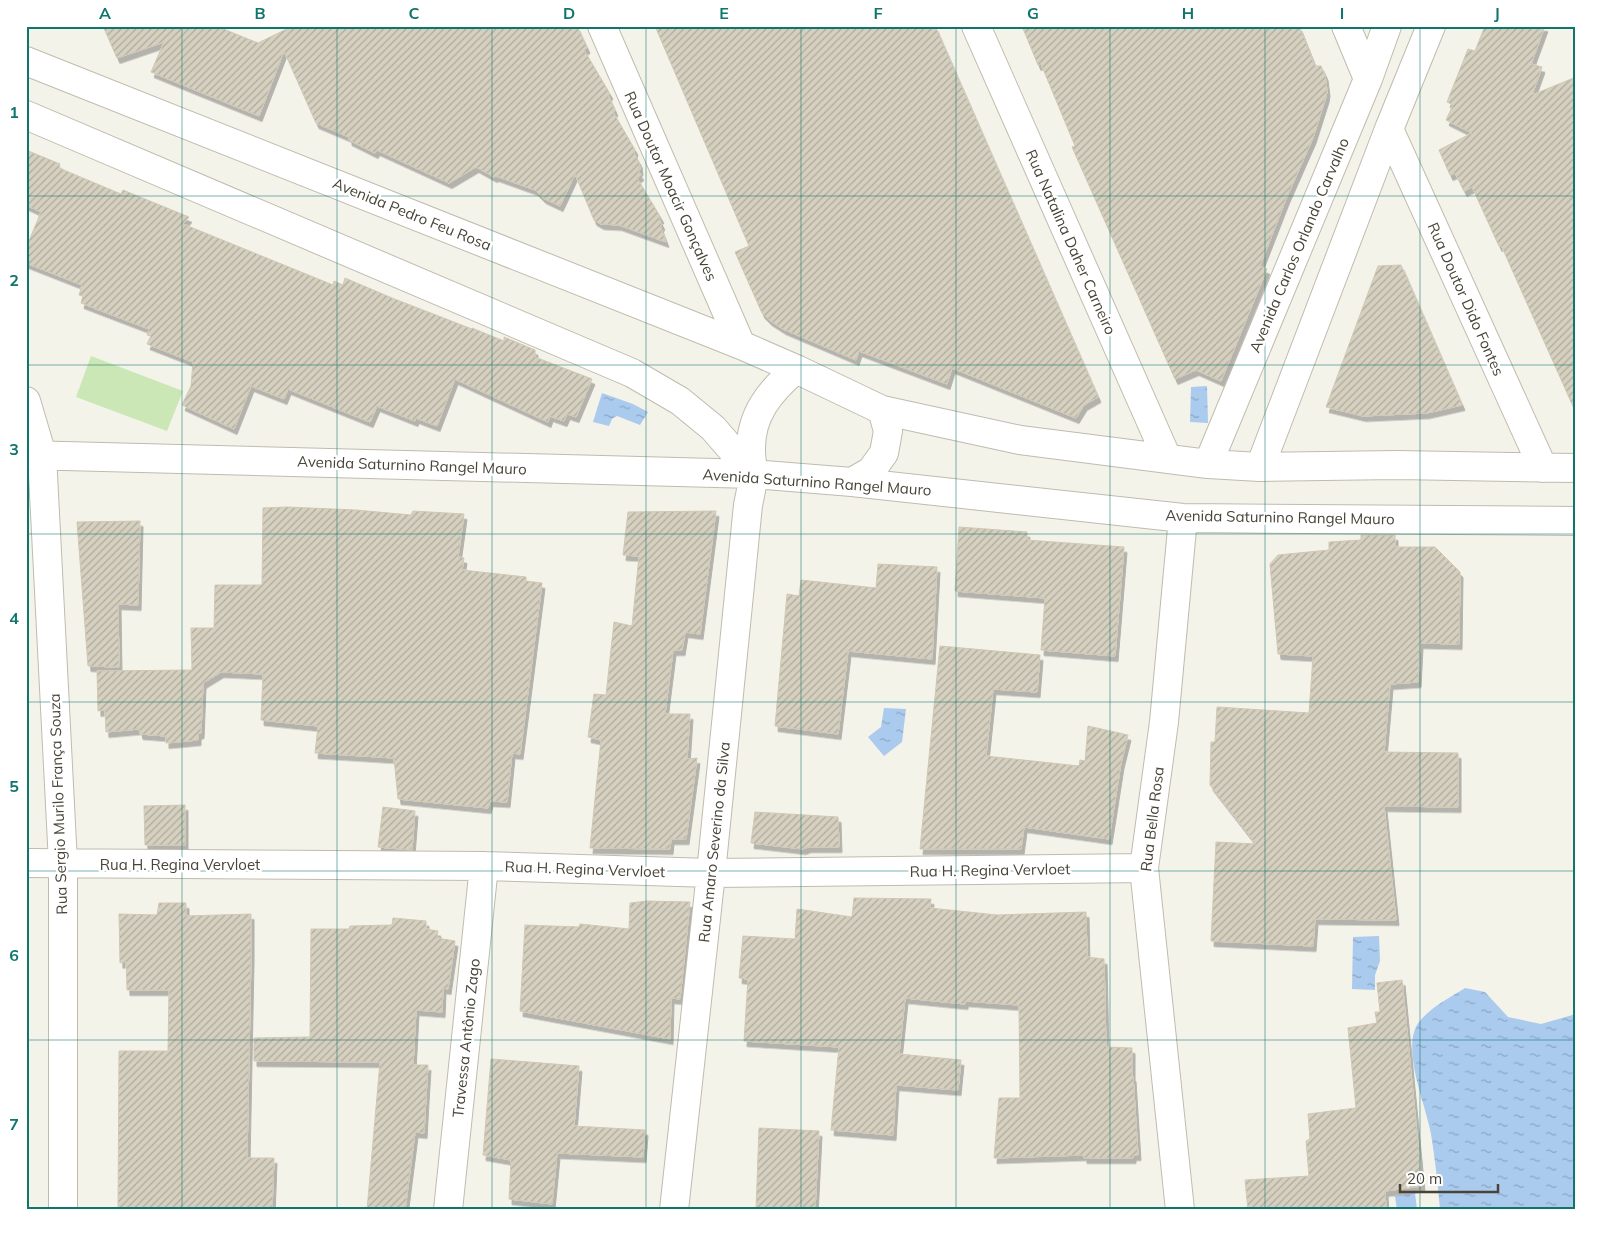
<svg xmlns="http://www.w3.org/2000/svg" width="1602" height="1236" viewBox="0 0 1602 1236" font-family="Mulish,sans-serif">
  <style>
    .pitch { fill: #cbe7b5 }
    .water { fill: url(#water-ripples) }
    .building { fill: url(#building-hatch); stroke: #d0c8b3; filter: url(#shadow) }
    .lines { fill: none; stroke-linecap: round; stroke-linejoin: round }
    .minor-casing { stroke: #c0bbad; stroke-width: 30 }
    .minor { stroke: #fff; stroke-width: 28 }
    .grid { fill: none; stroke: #0f766e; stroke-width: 1; stroke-opacity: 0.55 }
    .labels { text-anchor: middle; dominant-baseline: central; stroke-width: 5; stroke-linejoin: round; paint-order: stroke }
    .street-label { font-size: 15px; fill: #484438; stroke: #fff }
    .neatline { fill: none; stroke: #0f766e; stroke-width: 2 }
    .grid-label { font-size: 16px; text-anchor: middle; font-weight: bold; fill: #0f766e }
  </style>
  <defs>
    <pattern id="water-ripples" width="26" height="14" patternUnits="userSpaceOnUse" patternTransform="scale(1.25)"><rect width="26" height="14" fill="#aacaee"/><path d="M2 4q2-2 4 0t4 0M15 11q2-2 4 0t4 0" fill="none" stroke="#8ca6c2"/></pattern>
    <pattern id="building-hatch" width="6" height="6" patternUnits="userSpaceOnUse" patternTransform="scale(1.25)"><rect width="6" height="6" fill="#d6d0c0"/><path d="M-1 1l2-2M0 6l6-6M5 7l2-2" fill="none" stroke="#b0aa9d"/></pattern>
    <filter id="shadow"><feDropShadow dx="3" dy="5.5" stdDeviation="0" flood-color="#0004"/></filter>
  </defs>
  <rect width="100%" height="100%" fill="#f4f3ea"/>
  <path class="pitch" d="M 91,356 L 183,391 L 167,431 L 76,397 Z"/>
  <path class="water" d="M 1207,386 L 1208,423 L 1190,422 L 1191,387 Z
    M 602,393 L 633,404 L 648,412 L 640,425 L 617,416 L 612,419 L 609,426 L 593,422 Z
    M 884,708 L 906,709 L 902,742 L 884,756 L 868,737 L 881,727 Z
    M 1379,936 L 1380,961 L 1375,975 L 1375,990 L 1352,989 L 1353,937 Z
    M 1465,988 L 1485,992 L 1508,1017 L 1541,1024 L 1576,1014 L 1576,1210 L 1440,1210 C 1438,1185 1435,1159 1431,1134 C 1426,1105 1400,1047 1419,1022 C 1431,1007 1449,998 1465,988 Z
    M 1415,1193 L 1417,1210 L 1397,1210 L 1395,1196 Z"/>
  <path class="building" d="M 103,26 L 216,26 L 258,43 L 293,26 L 577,26 L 587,48 L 584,50 L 610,94 L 608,95 L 615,111 L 613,112 L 635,150 L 634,153 L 639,162 L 640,170 L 638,171 L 641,175 L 637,178 L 661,218 L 659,219 L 662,225 L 660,226 L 666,242 L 619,225 L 601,224 L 594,220 L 575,174 L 560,206 L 543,198 L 535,190 L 496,176 L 494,177 L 476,167 L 449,183 L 377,150 L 375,153 L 349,140 L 349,137 L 316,123 L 284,51 L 259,116 L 151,72 L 164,42 L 117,58 Z
    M 655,26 L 935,26 L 1098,397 L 1084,405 L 1076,418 L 952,368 L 947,384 L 859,351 L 856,360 L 783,329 L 769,320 L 762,313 L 735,252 L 749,246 Z
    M 1022,26 L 1299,26 L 1315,66 L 1321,66 L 1325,75 L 1327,91 L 1326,97 L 1313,138 L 1286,199 L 1260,266 L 1267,269 L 1221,381 L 1196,370 L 1175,379 L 1072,147 L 1075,146 L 1041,64 L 1038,65 Z
    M 1485,26 L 1545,26 L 1531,64 L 1542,67 L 1532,95 L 1576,77 L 1576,413 L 1501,245 L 1499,246 L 1472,187 L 1464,191 L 1455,173 L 1450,175 L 1439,150 L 1472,133 L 1446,120 L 1453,105 L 1447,102 L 1468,49 L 1475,51 Z
    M 26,150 L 60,164 L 59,168 L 121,194 L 123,190 L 189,217 L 183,224 L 333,285 L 334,281 L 343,285 L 345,278 L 392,298 L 472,329 L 472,328 L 504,341 L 504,337 L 535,350 L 535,357 L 592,379 L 576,417 L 567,414 L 564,421 L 550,416 L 548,422 L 455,379 L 437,426 L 416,418 L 415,421 L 377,406 L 370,422 L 288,389 L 284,399 L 251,386 L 234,429 L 182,405 L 191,386 L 193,362 L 147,344 L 151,336 L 147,335 L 149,329 L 81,303 L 83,296 L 79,295 L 82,285 L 26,263 L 26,248 L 41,212 L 26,205 Z
    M 1401,265 L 1462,405 L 1427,413 L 1363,416 L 1326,407 L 1378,266 Z
    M 287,507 L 356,510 L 411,515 L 413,511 L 464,514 L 458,557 L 464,558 L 462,570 L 526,577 L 526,581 L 542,583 L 520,754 L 512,753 L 507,802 L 490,801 L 488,808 L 398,799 L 394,758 L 315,753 L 318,726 L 261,720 L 263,674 L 221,672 L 203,683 L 201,733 L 198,734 L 198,740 L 166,743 L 166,736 L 140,734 L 139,729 L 106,732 L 105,710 L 98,711 L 97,671 L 192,670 L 191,628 L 214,628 L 215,585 L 262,585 L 263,508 Z
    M 716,511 L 700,634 L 685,632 L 682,650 L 673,650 L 665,714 L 690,714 L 687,759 L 697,758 L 686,839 L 671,839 L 670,849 L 590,848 L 601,740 L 588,737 L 594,694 L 606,695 L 614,622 L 632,626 L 639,556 L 623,555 L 628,512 Z
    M 140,521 L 138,605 L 118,604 L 119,667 L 88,666 L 77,522 Z
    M 959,527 L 1027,532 L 1027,540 L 1124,547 L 1115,656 L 1041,650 L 1045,598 L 955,591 Z
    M 1361,535 L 1395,535 L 1395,547 L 1435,547 L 1460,572 L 1459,644 L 1420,643 L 1418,682 L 1390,684 L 1384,752 L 1458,753 L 1458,807 L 1384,806 L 1396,920 L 1315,919 L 1313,946 L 1211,941 L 1216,842 L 1256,844 L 1210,785 L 1211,742 L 1215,742 L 1217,707 L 1309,713 L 1313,656 L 1278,654 L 1270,564 L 1278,555 L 1329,550 L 1329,542 L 1361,540 Z
    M 878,564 L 937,567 L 932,659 L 848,651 L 838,734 L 775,726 L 787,594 L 799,596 L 801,580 L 876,588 Z
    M 940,646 L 1040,655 L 1037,692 L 993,689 L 986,756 L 1079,766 L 1080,760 L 1085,761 L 1088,726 L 1128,735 L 1121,763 L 1109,839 L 1024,827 L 1021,849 L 920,849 Z
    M 185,805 L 185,845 L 145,845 L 144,806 Z
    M 383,807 L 415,811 L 412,850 L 378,847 Z
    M 755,812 L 838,817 L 839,847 L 808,847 L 803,849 L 751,843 Z
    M 854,898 L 931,899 L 930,908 L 997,915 L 1086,912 L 1087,957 L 1104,959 L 1106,1047 L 1132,1048 L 1132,1076 L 1133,1076 L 1138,1155 L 1133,1155 L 1133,1158 L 1084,1158 L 1084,1155 L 994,1158 L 999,1098 L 1020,1098 L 1019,1005 L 965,1001 L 965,1004 L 905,998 L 899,1054 L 961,1060 L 958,1090 L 896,1085 L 893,1135 L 831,1130 L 839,1047 L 744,1041 L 748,979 L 739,978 L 743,936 L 795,939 L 797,909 L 852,917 Z
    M 647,901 L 690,902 L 680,999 L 671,998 L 670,1039 L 520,1011 L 525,925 L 579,927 L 580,924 L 629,929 L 630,903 Z
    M 159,903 L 186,903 L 186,916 L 251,914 L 251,956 L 247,1158 L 274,1158 L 272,1210 L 118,1210 L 119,1051 L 168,1051 L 169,990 L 127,990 L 126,961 L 120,963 L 119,914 L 157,915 Z
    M 393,918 L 426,921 L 426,929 L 438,931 L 437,938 L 455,941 L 448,989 L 443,988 L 442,1012 L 416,1010 L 413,1065 L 428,1065 L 426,1097 L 424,1133 L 415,1132 L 405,1210 L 367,1210 L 380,1062 L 254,1061 L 254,1038 L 310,1037 L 311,929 L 349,929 L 350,926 L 392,925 Z
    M 1402,980 L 1422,1186 L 1385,1191 L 1386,1208 L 1369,1210 L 1248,1210 L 1245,1180 L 1309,1176 L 1306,1141 L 1310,1139 L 1308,1114 L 1356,1108 L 1348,1028 L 1377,1023 L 1375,1012 L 1380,1012 L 1377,983 Z
    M 491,1059 L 579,1066 L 574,1126 L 645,1130 L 643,1157 L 557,1153 L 552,1204 L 509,1199 L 511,1160 L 483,1155 Z
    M 759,1128 L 819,1131 L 815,1210 L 756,1210 Z"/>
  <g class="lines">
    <g class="minor-casing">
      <path id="minor" d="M 602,26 L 741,345
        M 976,26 L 1167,458
        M 1346,26 L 1368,79
        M 26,61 L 741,345 L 796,369 L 882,410 L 1020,440 L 1208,464 L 1260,467 L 1397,465 L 1576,468
        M 26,115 L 632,373 L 680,401 L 713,428 L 753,474
        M 1389,129 L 1543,468
        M 26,401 L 42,455 L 63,863 L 63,1210
        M 26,455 L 753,474 L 852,482 L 1183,518 L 1576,521
        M 1208,464 L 1368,79 L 1387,26
        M 1260,467 L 1389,129 L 1431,26
        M 852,482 L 871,471 L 884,453 L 888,431 L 882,410
        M 26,863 L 484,866 L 711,873 L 1144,868
        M 448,1210 L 484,866
        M 674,1210 L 711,873 L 748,505 C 750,495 753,484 753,474 C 753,467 751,459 751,451 C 750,415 770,391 796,369
        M 1180,1210 L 1144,868 L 1164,722 L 1183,518"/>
    </g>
    <use href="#minor" class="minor"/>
  </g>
  <path class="grid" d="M 182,26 L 182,1210M 337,26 L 337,1210M 492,26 L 492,1210M 646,26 L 646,1210M 801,26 L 801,1210M 956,26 L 956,1210M 1110,26 L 1110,1210M 1265,26 L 1265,1210M 1420,26 L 1420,1210M 26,196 L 1576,196M 26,365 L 1576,365M 26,534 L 1576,534M 26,702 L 1576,702M 26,871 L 1576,871M 26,1040 L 1576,1040"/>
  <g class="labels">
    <g class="street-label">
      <text transform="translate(671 186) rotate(66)">Rua Doutor Moacir Gonçalves</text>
      <text transform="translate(412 214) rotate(22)">Avenida Pedro Feu Rosa</text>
      <text transform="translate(1071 242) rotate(66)">Rua Natalina Daher Carneiro</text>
      <text transform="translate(1299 245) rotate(-67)">Avenida Carlos Orlando Carvalho</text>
      <text transform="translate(1466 299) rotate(66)">Rua Doutor Dido Fontes</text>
      <text transform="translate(412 465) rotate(2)">Avenida Saturnino Rangel Mauro</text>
      <text transform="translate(817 482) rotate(4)">Avenida Saturnino Rangel Mauro</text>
      <text transform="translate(1280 517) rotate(1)">Avenida Saturnino Rangel Mauro</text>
      <text transform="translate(58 804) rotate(-92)">Rua Sergio Murilo França Souza</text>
      <text transform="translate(1152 819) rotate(-83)">Rua Bella Rosa</text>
      <text transform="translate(714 842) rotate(-84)">Rua Amaro Severino da Silva</text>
      <text x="180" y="864">Rua H. Regina Vervloet</text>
      <text transform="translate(585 869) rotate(2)">Rua H. Regina Vervloet</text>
      <text transform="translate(990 870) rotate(-1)">Rua H. Regina Vervloet</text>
      <text transform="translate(466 1038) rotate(-84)">Travessa Antônio Zago</text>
    </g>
  </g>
  <rect width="1602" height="1236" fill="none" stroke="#ffffff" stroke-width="55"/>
  <path d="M1400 1184v8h98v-8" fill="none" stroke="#484438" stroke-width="2.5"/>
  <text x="1407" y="1184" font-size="15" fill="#484438" stroke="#ffffff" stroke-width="4" paint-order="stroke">20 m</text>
  <rect x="28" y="28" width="1546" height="1180" class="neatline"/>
  <g class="grid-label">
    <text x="105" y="19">A</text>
    <text x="260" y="19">B</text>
    <text x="414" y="19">C</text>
    <text x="569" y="19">D</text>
    <text x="724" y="19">E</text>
    <text x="878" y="19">F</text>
    <text x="1033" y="19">G</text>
    <text x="1188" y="19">H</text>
    <text x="1342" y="19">I</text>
    <text x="1497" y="19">J</text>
    <text x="14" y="118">1</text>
    <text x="14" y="286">2</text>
    <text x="14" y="455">3</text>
    <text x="14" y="624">4</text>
    <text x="14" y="792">5</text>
    <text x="14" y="961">6</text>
    <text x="14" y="1130">7</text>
  </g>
</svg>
